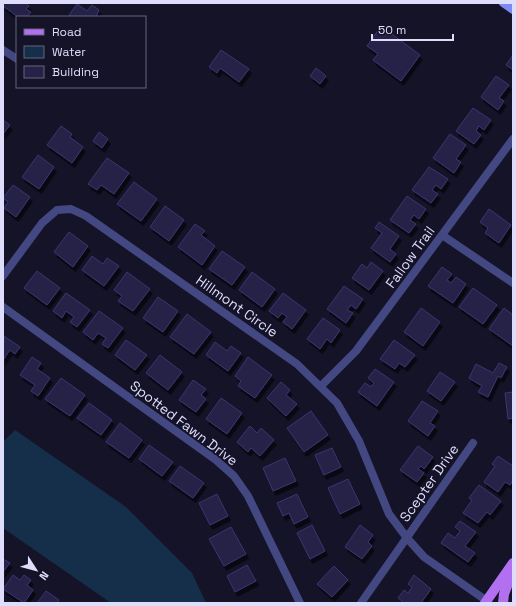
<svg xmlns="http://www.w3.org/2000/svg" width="516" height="606" viewBox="0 0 516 606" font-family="'Space Grotesk',sans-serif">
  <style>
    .water { fill: #152f4b }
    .building { fill: #252147; stroke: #3b3671; filter: url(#shadow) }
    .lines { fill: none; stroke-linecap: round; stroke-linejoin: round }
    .street { stroke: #434882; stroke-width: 8 }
    .secondary { stroke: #7f89f2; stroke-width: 8 }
    .primary { stroke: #b270f0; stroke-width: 10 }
    .labels { text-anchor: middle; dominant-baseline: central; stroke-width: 3.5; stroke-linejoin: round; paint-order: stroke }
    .street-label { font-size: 14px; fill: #dedefc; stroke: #151328 }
  </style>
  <defs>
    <filter id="shadow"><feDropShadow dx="2.5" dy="4.5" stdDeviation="0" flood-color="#0009"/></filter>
  </defs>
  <rect width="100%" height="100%" fill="#151328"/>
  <path class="water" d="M 15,430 L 126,507 L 192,573 L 206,603 L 111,603 L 3,528 L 3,442 Z"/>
  <path class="building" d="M 25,3 L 29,6 L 26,9 L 31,12 L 27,17 L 18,17 L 3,6 L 4,3 Z
    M 77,4 L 87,11 L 92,5 L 99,10 L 96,17 L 71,17 L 69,15 Z
    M 381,26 L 420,55 L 401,81 L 373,60 L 378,54 L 367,46 Z
    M 221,50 L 249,69 L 239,82 L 220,68 L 217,73 L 209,67 Z
    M 513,55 L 513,70 L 506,65 Z
    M 316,68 L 326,76 L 320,84 L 310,76 Z
    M 496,76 L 509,85 L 499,98 L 504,101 L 498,110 L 481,97 Z
    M 473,108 L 491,120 L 484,130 L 479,126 L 476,131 L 481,135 L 474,144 L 456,131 Z
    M 3,120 L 10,125 L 3,134 Z
    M 61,126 L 72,134 L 70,137 L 83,147 L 72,163 L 47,145 Z
    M 99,132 L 108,139 L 102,148 L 93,141 Z
    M 450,134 L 466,145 L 456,159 L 461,162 L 454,173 L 433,158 Z
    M 38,155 L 54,167 L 39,189 L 22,177 Z
    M 107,158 L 129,173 L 114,194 L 101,185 L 97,190 L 88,184 Z
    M 429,167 L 448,179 L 441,189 L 436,185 L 432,190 L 438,194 L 431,203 L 412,190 Z
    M 134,182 L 157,199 L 141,221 L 117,204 Z
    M 13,185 L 30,197 L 16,217 L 4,208 L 8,202 L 3,198 Z
    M 407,196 L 426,209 L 419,219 L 414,215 L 410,220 L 416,224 L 409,233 L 390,220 Z
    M 165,206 L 184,220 L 169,241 L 150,227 Z
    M 489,209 L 511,225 L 499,243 L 485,233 L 488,228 L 480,222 Z
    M 379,222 L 399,236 L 390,249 L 396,254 L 390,262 L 371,248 L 382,233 L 375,228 Z
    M 195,224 L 205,231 L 201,235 L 215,246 L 202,265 L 178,247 Z
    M 69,232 L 88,246 L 73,267 L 54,252 Z
    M 222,251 L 245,267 L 232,285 L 209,269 Z
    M 92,256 L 103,264 L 107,258 L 119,266 L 104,286 L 82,270 Z
    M 371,262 L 383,271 L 369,290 L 352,278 L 362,264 L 367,268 Z
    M 442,267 L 452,274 L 447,280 L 451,283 L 456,277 L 466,284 L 453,303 L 428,286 Z
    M 37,271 L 60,288 L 47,305 L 24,288 Z
    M 127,272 L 150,289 L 133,311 L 118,301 L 122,296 L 114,290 Z
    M 252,272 L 275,289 L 262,307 L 239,290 Z
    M 344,286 L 363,299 L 356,309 L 351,305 L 347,310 L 353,313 L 346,323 L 327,309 Z
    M 473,288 L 497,305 L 483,324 L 459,307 Z
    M 66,293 L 90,310 L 77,327 L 70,322 L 74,317 L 66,311 L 62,318 L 53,311 Z
    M 283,293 L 306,310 L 292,329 L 283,322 L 287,317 L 282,313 L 278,318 L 269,311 Z
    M 158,297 L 178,311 L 163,332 L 143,318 Z
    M 421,308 L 440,322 L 423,346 L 404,332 Z
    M 504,308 L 513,315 L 513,346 L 489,329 Z
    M 99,311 L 123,328 L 108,348 L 102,344 L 106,338 L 98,333 L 93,340 L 83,332 Z
    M 187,314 L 211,332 L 194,354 L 170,337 Z
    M 323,318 L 340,330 L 331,343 L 327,339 L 320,349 L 307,339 Z
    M 4,336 L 20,347 L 15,354 L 10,350 L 3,360 Z
    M 126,340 L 147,355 L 135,370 L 115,355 Z
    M 394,340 L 415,355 L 405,367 L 399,363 L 395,369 L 380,359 Z
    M 215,342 L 227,351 L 231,346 L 241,353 L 228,371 L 206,355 Z
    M 160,355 L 182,372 L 168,390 L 146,373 Z
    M 32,357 L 41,363 L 37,369 L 50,378 L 38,396 L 31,391 L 35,385 L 20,375 Z
    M 248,357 L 272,375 L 255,398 L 238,386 L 241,381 L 235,376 Z
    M 499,363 L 507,367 L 501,378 L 498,376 L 488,397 L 478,392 L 482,386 L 469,378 L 476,364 L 493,373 Z
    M 375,369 L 394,382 L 377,406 L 358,392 L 365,383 L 371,387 L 374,383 L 368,378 Z
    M 440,372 L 455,382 L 441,401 L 427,391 Z
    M 61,378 L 85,395 L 70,416 L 45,399 Z
    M 193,380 L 206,389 L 201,395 L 206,399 L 196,412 L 179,400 Z
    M 281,382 L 290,390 L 286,395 L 297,404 L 286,416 L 267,398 Z
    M 513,392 L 513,418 L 508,419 L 505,393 Z
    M 221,398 L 242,413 L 227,434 L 206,419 Z
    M 422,401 L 438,411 L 430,423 L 435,426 L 428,436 L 408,421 Z
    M 89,403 L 112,420 L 101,435 L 77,418 Z
    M 311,411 L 328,435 L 304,452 L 287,428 Z
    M 120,423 L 142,440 L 129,458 L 106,442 Z
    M 250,426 L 257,433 L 261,428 L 274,440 L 260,456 L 251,448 L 248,452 L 237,442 Z
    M 149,445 L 173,462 L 162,476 L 139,459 Z
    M 418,446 L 433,457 L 424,469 L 421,466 L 418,469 L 424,473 L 417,482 L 400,470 Z
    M 332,448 L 341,467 L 324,475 L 315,455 Z
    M 498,456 L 513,466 L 513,480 L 510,485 L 505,482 L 498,492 L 484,482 L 495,466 L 492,464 Z
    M 285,458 L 296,481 L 273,491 L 263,468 Z
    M 180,466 L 204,483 L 193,498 L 169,481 Z
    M 348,479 L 360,504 L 340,514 L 328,488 Z
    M 479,485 L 501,501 L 490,515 L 487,512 L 478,523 L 463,513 L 472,500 L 469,498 Z
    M 217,494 L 228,516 L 210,525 L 199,503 Z
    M 297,494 L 308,517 L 294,524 L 289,513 L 283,516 L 277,503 Z
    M 460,521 L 476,532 L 465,546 L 475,553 L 468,562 L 441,543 L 448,533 L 455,538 L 460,531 L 455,527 Z
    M 312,525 L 325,551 L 310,559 L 297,533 Z
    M 360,525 L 373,535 L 368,542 L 372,546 L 362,559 L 345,547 Z
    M 231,527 L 246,554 L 224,566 L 209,539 Z
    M 3,559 L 10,563 L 3,572 Z
    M 247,565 L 256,581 L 235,592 L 227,576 Z
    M 334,566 L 348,580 L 332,597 L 317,584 Z
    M 13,575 L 20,580 L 24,575 L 31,580 L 27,585 L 33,590 L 24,603 L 3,589 Z
    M 414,575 L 431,589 L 421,603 L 404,603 L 398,598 L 404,590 L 408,593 L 412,587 L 408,584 Z
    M 46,591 L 59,600 L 57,603 L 37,603 Z"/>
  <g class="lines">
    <path class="street" d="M 3,50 L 17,59
      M 442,235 L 513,283
      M 3,276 L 42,223 L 57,210 L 71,209 L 86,216 L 297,364 L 337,403 L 359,441 L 389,514 L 407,538 L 424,557 L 487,601
      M 3,307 L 216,460 L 234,476 L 248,496 L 300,603
      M 321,386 L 356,351 L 513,139
      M 361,603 L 473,443"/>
    <path class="secondary" d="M 503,3 L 513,10"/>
    <path class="primary" d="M 485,603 L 513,563
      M 503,603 L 504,594 L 513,571"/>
  </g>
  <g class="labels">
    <g class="street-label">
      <text transform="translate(410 257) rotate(-54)">Fallow Trail</text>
      <text transform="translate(237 306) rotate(35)">Hillmont Circle</text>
      <text transform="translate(184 423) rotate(37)">Spotted Fawn Drive</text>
      <text transform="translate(429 483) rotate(-55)">Scepter Drive</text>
    </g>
  </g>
  <rect width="516" height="606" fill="none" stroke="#dedefc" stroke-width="8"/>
  <rect x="16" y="16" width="130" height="72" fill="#151328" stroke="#65647d"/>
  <rect x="24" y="29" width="20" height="6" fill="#b270f0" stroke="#65647d"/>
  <text x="52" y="36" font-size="12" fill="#dedefc">Road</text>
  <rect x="24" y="46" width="20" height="12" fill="#152f4b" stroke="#65647d"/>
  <text x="52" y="56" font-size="12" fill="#dedefc">Water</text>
  <rect x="24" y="66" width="20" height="12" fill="#252147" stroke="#65647d"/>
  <text x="52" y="76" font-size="12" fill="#dedefc">Building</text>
  <g transform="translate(36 570) rotate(126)" stroke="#151328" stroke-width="3" paint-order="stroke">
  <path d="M0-3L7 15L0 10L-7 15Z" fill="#dedefc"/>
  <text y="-6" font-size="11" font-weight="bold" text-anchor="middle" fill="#dedefc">N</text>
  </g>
  <path d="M372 34v6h81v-6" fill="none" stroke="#dedefc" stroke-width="2"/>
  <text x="378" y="34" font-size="12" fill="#dedefc" stroke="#151328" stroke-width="3" paint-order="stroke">50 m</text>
</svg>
